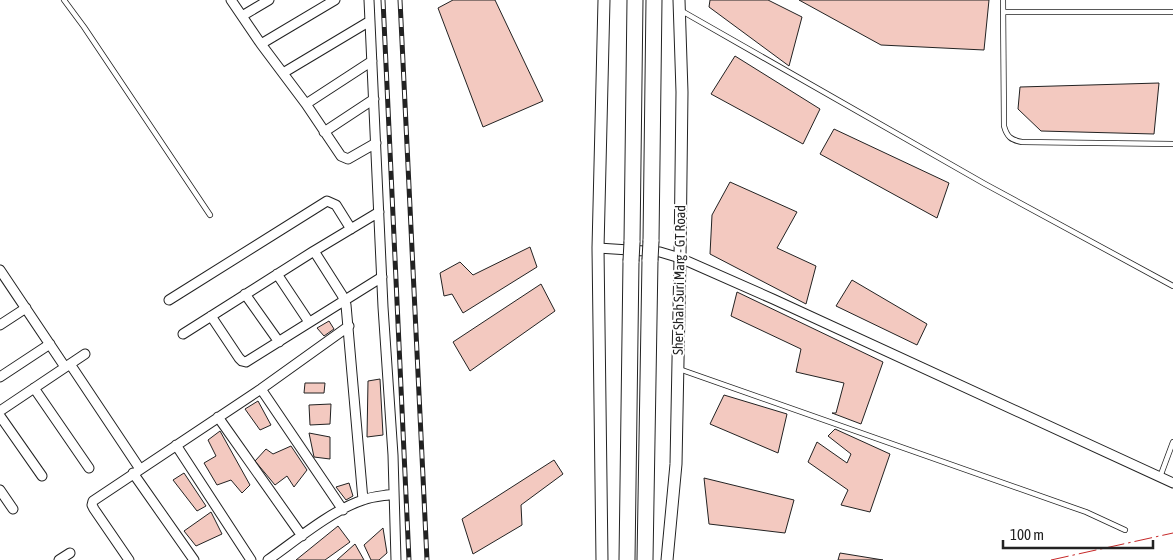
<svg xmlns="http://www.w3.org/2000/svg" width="1173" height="560" viewBox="0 0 1173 560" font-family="'Asap Condensed',sans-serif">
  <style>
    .building { fill: #f3c9c0; stroke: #222 }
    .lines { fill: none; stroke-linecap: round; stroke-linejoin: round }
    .service-casing { stroke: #222; stroke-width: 6 }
    .minor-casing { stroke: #222; stroke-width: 11 }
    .tertiary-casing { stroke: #222; stroke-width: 13 }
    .trunk-casing { stroke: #222; stroke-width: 17 }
    .service { stroke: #fff; stroke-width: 4.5 }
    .minor { stroke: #fff; stroke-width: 9 }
    .tertiary { stroke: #fff; stroke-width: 11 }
    .trunk { stroke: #fff; stroke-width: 15 }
    .rail-casing { stroke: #222; stroke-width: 5 }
    .rail { stroke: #fff; stroke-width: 3; stroke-dasharray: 9; stroke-linecap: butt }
    .trunk-bridge-casing { stroke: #222; stroke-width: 17; stroke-linecap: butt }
    .trunk-bridge { stroke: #fff; stroke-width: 15 }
    .power { stroke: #c62828; stroke-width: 1; stroke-dasharray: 18 4 2.5 4; stroke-linecap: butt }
    .labels { text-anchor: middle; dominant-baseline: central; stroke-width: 4; stroke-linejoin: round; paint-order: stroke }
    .street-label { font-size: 14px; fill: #222; stroke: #fff }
  </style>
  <rect width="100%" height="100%" fill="#fff"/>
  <path class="building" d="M 453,0 L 495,0 L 543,101 L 483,127 L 438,8 Z
    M 710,0 L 768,0 L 802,17 L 789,66 L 709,7 Z
    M 799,0 L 989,0 L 984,50 L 881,45 Z
    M 735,56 L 820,109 L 803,144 L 711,94 Z
    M 1159,83 L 1154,134 L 1041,131 L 1018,109 L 1020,87 Z
    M 834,129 L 949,183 L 937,218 L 820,154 Z
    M 730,182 L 797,212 L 777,248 L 816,266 L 806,304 L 710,254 L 712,215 Z
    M 530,247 L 537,267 L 463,313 L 452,294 L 444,296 L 440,273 L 460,262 L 473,275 Z
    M 852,280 L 927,324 L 917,345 L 836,306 Z
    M 541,284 L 555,311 L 470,371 L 453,342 Z
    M 737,292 L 883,362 L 861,424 L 832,413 L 836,413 L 844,383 L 796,372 L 801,349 L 731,316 Z
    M 329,321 L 334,329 L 324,336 L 317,328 Z
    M 380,379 L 383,435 L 367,437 L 368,381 Z
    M 305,383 L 325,383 L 324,393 L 304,393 Z
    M 724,395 L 787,414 L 778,453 L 710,424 Z
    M 258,401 L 271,425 L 260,430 L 245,409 Z
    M 331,404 L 330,424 L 310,425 L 309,405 Z
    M 835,429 L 890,454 L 870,512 L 841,505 L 848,490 L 808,462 L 817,442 L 847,463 L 851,454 L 828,436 Z
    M 220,431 L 250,485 L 242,493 L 231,480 L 217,485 L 204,463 L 216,456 L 208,440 Z
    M 309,433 L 330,437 L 330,459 L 314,457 Z
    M 291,446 L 307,470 L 294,487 L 287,476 L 275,485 L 255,461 L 266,449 L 273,454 Z
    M 554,460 L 563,474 L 521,505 L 522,525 L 473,554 L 462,519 Z
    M 184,473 L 206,506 L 197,511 L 173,480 Z
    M 704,478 L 794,500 L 785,533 L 709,524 Z
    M 349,483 L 353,496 L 346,500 L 336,487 Z
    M 211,512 L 222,534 L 196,546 L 184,531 Z
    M 338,526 L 350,542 L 325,560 L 296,560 Z
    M 383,528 L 387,553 L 379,560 L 371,560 L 364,545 Z
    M 355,544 L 364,560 L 337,560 Z
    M 840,553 L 883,560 L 838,560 Z"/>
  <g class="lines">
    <g class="service-casing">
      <path id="service" d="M 64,0 L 84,27 L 210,215
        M 1003,0 L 1004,126 C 1007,137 1011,140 1022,142 L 1173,144
        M 680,10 L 985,184 L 1173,286
        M 1003,12 L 1173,12
        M 679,369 L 1086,512 L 1125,530
        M 1160,477 L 1173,442"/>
    </g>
    <g class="minor-casing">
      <path id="minor" d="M 231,0 L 261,44 L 306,104 L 341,156 L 348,159 L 376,143
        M 369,0 L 383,307 L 393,455 L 396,560
        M 242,16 L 269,0
        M 261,44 L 335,0
        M 283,73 L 370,21
        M 306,104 L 372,61
        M 324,132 L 374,99
        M 598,248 L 660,252 L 680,258 L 773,299 L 1173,483
        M 314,251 L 342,295 L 346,305 L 363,500
        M 0,270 L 65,367
        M 277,274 L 309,322
        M 245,294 L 279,342
        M 169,300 L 327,201 L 336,205 L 351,229
        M 211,316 L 239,358 L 242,361 L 246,362 L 382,277
        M 0,325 L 26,308
        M 183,334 L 314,251 L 379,212
        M 70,364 L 140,469
        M 0,377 L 50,344
        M 34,388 L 89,468
        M 261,389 L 343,510
        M 0,411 L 85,354
        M 0,416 L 42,476
        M 218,417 L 302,536
        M 176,445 L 251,560
        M 133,473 L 194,560
        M 0,490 L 13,509
        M 59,560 L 70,553
        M 129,560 L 94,509 L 92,505 L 93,501 L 261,389 L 349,326
        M 268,560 C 295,541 332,510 363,500 C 373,496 384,496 394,494"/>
    </g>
    <g class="tertiary-casing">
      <path id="tertiary" d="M 602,560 L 598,248 L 604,0
        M 667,560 L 676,464 L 680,258 L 682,92 L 679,0"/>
    </g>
    <g class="trunk-casing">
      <path id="trunk" d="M 651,241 L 654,0
        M 632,242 L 635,0
        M 627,560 L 631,261
        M 645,560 L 650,260"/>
    </g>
    <use href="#service" class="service"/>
    <use href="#minor" class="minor"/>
    <use href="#tertiary" class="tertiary"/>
    <use href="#trunk" class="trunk"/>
    <g class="rail-casing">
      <path id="rail" d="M 383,0 L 409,560
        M 400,0 L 427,560"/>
    </g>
    <use href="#rail" class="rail"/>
    <g class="trunk-bridge-casing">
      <path id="trunk-bridge" d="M 650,260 L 651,241
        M 631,261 L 632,242"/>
    </g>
    <use href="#trunk-bridge" class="trunk-bridge"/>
    <path class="power" d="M 1051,560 L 1173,533"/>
  </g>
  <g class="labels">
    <g class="street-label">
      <text transform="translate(679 280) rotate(-89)">Sher Shah Suri Marg - GT Road</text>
    </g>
  </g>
  <path d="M1003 540v8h150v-8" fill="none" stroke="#222222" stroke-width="2.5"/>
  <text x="1010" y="540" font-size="15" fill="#222222" stroke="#ffffff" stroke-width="4" paint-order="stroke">100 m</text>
</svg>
